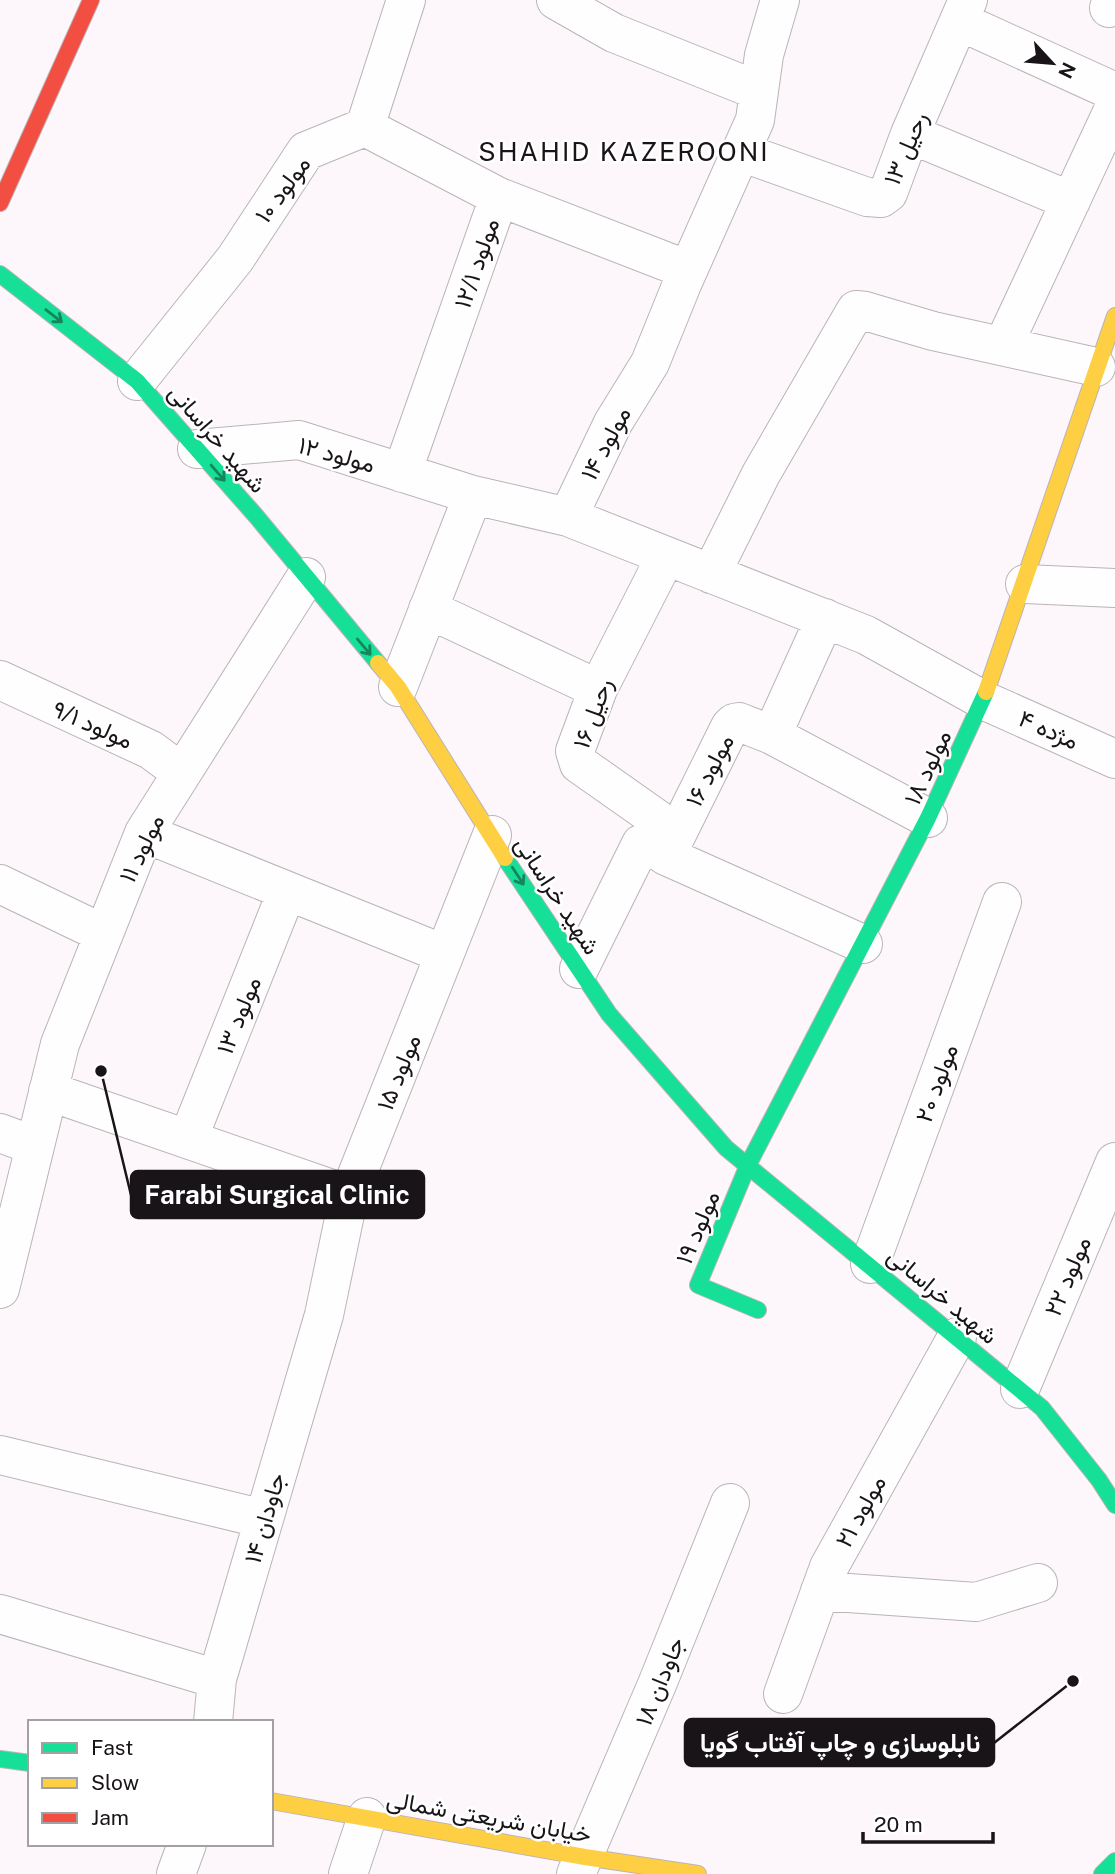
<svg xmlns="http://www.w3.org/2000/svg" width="1115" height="1874" viewBox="0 0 1115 1874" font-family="'Public Sans',Vazirmatn,sans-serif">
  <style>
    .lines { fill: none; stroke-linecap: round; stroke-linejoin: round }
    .street-casing { stroke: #b9b4b8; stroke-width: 40 }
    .fast-casing { stroke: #b9b4b8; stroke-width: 18 }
    .slow-casing { stroke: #b9b4b8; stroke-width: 18 }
    .jam-casing { stroke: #b9b4b8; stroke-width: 18 }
    .street { stroke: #fffeff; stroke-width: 38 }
    .fast { stroke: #16e098; stroke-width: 16 }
    .slow { stroke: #ffcf43; stroke-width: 16 }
    .jam { stroke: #f24e42; stroke-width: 16 }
    .oneway { stroke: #17845e }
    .labels { text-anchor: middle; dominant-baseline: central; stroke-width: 5; stroke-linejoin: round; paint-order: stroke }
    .street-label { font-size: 24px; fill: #181417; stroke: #fff }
    .neighbourhood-label { font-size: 26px; letter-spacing: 2px; fill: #181417; stroke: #fff }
    .leader { fill: none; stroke: #181417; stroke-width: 2.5 }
    .callout-dot { fill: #181417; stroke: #fff; stroke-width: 2.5 }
    .callout { fill: #181417; stroke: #181417; stroke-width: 2.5 }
    .callout-label { font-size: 26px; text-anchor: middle; font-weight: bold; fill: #fff }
  </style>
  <rect width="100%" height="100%" fill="#fdf7fc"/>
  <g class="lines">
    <g class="street-casing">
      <path id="street" d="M 556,0 L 614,33 L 759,91
        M 1109,8 L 1112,0
        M 959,21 L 1115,92
        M 365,127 L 499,197 L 402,473
        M 910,134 L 1071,201
        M 741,152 L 867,197 L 881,198 L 888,193 L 910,134 L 968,0
        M 499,197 L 688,270
        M 1003,346 L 1115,106
        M 137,381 L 235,259 L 306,151 L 365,127 L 406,0
        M 197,449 L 299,440 L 473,495
        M 568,517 L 866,635 L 983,700 L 1115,759
        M 666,556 L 598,689 L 575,751 L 579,764 L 677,833
        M 711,574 L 761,474 L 856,310 L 865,311 L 933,331 L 1096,367
        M 1025,584 L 1115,588
        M 428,609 L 598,689
        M 0,680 L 151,750 L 182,773
        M 398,687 L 473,495 L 568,517 L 613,423 L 650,363 L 682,284 L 755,120 L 764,55 L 780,0
        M 772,735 L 928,818
        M 144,833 L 444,954
        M 666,856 L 863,944
        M 0,884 L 104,934
        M 579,969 L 641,844 L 647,843 L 666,856 L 730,727 L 734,723 L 739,722 L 772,735 L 825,618
        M 48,1091 L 349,1195
        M 0,1133 L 35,1146
        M 188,1139 L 287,891
        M 870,1264 L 1002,902
        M 0,1289 L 60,1044 L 144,833 L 306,577
        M 1020,1389 L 1115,1162
        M 0,1455 L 264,1519
        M 820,1591 L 976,1602 L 1038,1583
        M 0,1614 L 217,1679
        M 783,1694 L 829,1567 L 957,1337
        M 213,1722 L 217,1679 L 324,1315 L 349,1195 L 492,835
        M 176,1874 L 187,1844
        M 348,1874 L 367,1817
        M 576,1874 L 658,1682 L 730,1503"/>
    </g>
    <g class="fast-casing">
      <path id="fast" d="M 0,274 L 137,381 L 256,516 L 378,663
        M 505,858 L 609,1014 L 726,1148 L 1042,1408 L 1099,1480 L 1115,1505
        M 758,1310 L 698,1285 L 748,1165 L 928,818 L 986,692
        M 0,1759 L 30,1763
        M 1102,1874 L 1115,1861"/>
    </g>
    <g class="slow-casing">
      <path id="slow" d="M 378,663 L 398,687 L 505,858
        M 986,692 L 1115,316
        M 271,1801 L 585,1857 L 698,1874"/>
    </g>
    <g class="jam-casing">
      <path id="jam" d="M 0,203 L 91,0"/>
    </g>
    <use href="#street" class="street"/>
    <use href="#fast" class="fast"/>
    <use href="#slow" class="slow"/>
    <use href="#jam" class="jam"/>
  </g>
  <defs><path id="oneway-shaft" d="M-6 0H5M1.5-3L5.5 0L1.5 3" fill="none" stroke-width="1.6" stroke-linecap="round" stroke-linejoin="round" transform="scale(1.75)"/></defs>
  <g class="oneway">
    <use href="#oneway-shaft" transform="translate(54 316) rotate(38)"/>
    <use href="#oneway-shaft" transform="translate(218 473) rotate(49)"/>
    <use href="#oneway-shaft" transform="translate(364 647) rotate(50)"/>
    <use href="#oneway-shaft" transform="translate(518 876) rotate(57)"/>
  </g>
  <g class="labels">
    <g class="street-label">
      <text transform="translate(905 148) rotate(-67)">رحیل ۱۳</text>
      <text transform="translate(282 189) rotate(-54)">مولود ۱۰</text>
      <text transform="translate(476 263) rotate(-71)">مولود ۱۲/۱</text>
      <text transform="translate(218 438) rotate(49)">شهید خراسانی</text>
      <text transform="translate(605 443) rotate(-62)">مولود ۱۴</text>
      <text transform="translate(337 454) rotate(15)">مولود ۱۲</text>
      <text transform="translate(592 713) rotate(-70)">رحیل ۱۶</text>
      <text transform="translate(93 724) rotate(24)">مولود ۹/۱</text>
      <text transform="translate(1049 729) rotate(24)">مژده ۴</text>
      <text transform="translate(927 767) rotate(-65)">مولود ۱۸</text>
      <text transform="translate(709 770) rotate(-63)">مولود ۱۶</text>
      <text transform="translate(141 848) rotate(-64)">مولود ۱۱</text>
      <text transform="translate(558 895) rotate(57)">شهید خراسانی</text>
      <text transform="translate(238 1015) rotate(-68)">مولود ۱۳</text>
      <text transform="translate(398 1072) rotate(-68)">مولود ۱۵</text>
      <text transform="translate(936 1083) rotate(-70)">مولود ۲۰</text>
      <text transform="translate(697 1227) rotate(-67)">مولود ۱۹</text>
      <text transform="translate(1067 1276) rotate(-67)">مولود ۲۲</text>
      <text transform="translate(943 1295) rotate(40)">شهید خراسانی</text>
      <text transform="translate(860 1511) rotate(-61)">مولود ۲۱</text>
      <text transform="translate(264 1518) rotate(-74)">جاودان ۱۴</text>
      <text transform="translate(659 1681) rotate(-68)">جاودان ۱۸</text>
      <text transform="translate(489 1816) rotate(10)">خیابان شریعتی شمالی</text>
    </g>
    <g class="neighbourhood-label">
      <text x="624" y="151">SHAHID KAZEROONI</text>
    </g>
  </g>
  <path class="leader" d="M101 1071L131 1195M1073 1681L994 1743"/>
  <g class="callout-dot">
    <circle cx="101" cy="1071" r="7"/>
    <circle cx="1073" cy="1681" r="7"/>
  </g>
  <g class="callout">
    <rect x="131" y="1171" width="293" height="47" rx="7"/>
    <rect x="685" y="1719" width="309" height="47" rx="7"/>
  </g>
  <g class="callout-label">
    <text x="277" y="1204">Farabi Surgical Clinic</text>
    <text x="840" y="1752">نابلوسازی و چاپ آفتاب گویا</text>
  </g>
  <rect x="28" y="1720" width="245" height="126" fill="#ffffff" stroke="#a3a1a2" stroke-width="2"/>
  <rect x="42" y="1743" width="35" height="10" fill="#16e098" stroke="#a3a1a2" stroke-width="2"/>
  <text x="91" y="1755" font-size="21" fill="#181417">Fast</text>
  <rect x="42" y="1778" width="35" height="10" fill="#ffcf43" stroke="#a3a1a2" stroke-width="2"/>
  <text x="91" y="1790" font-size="21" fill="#181417">Slow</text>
  <rect x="42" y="1813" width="35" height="10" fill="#f24e42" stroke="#a3a1a2" stroke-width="2"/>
  <text x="91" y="1825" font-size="21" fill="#181417">Jam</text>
  <g transform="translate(1052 63) rotate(116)" stroke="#ffffff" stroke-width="5" paint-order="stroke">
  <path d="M0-5L12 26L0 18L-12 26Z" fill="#181417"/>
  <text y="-10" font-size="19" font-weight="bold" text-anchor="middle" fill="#181417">N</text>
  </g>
  <path d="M863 1832v10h130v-10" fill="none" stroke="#181417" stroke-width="3.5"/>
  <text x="874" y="1832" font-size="21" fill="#181417" stroke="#ffffff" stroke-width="5" paint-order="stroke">20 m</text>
</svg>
